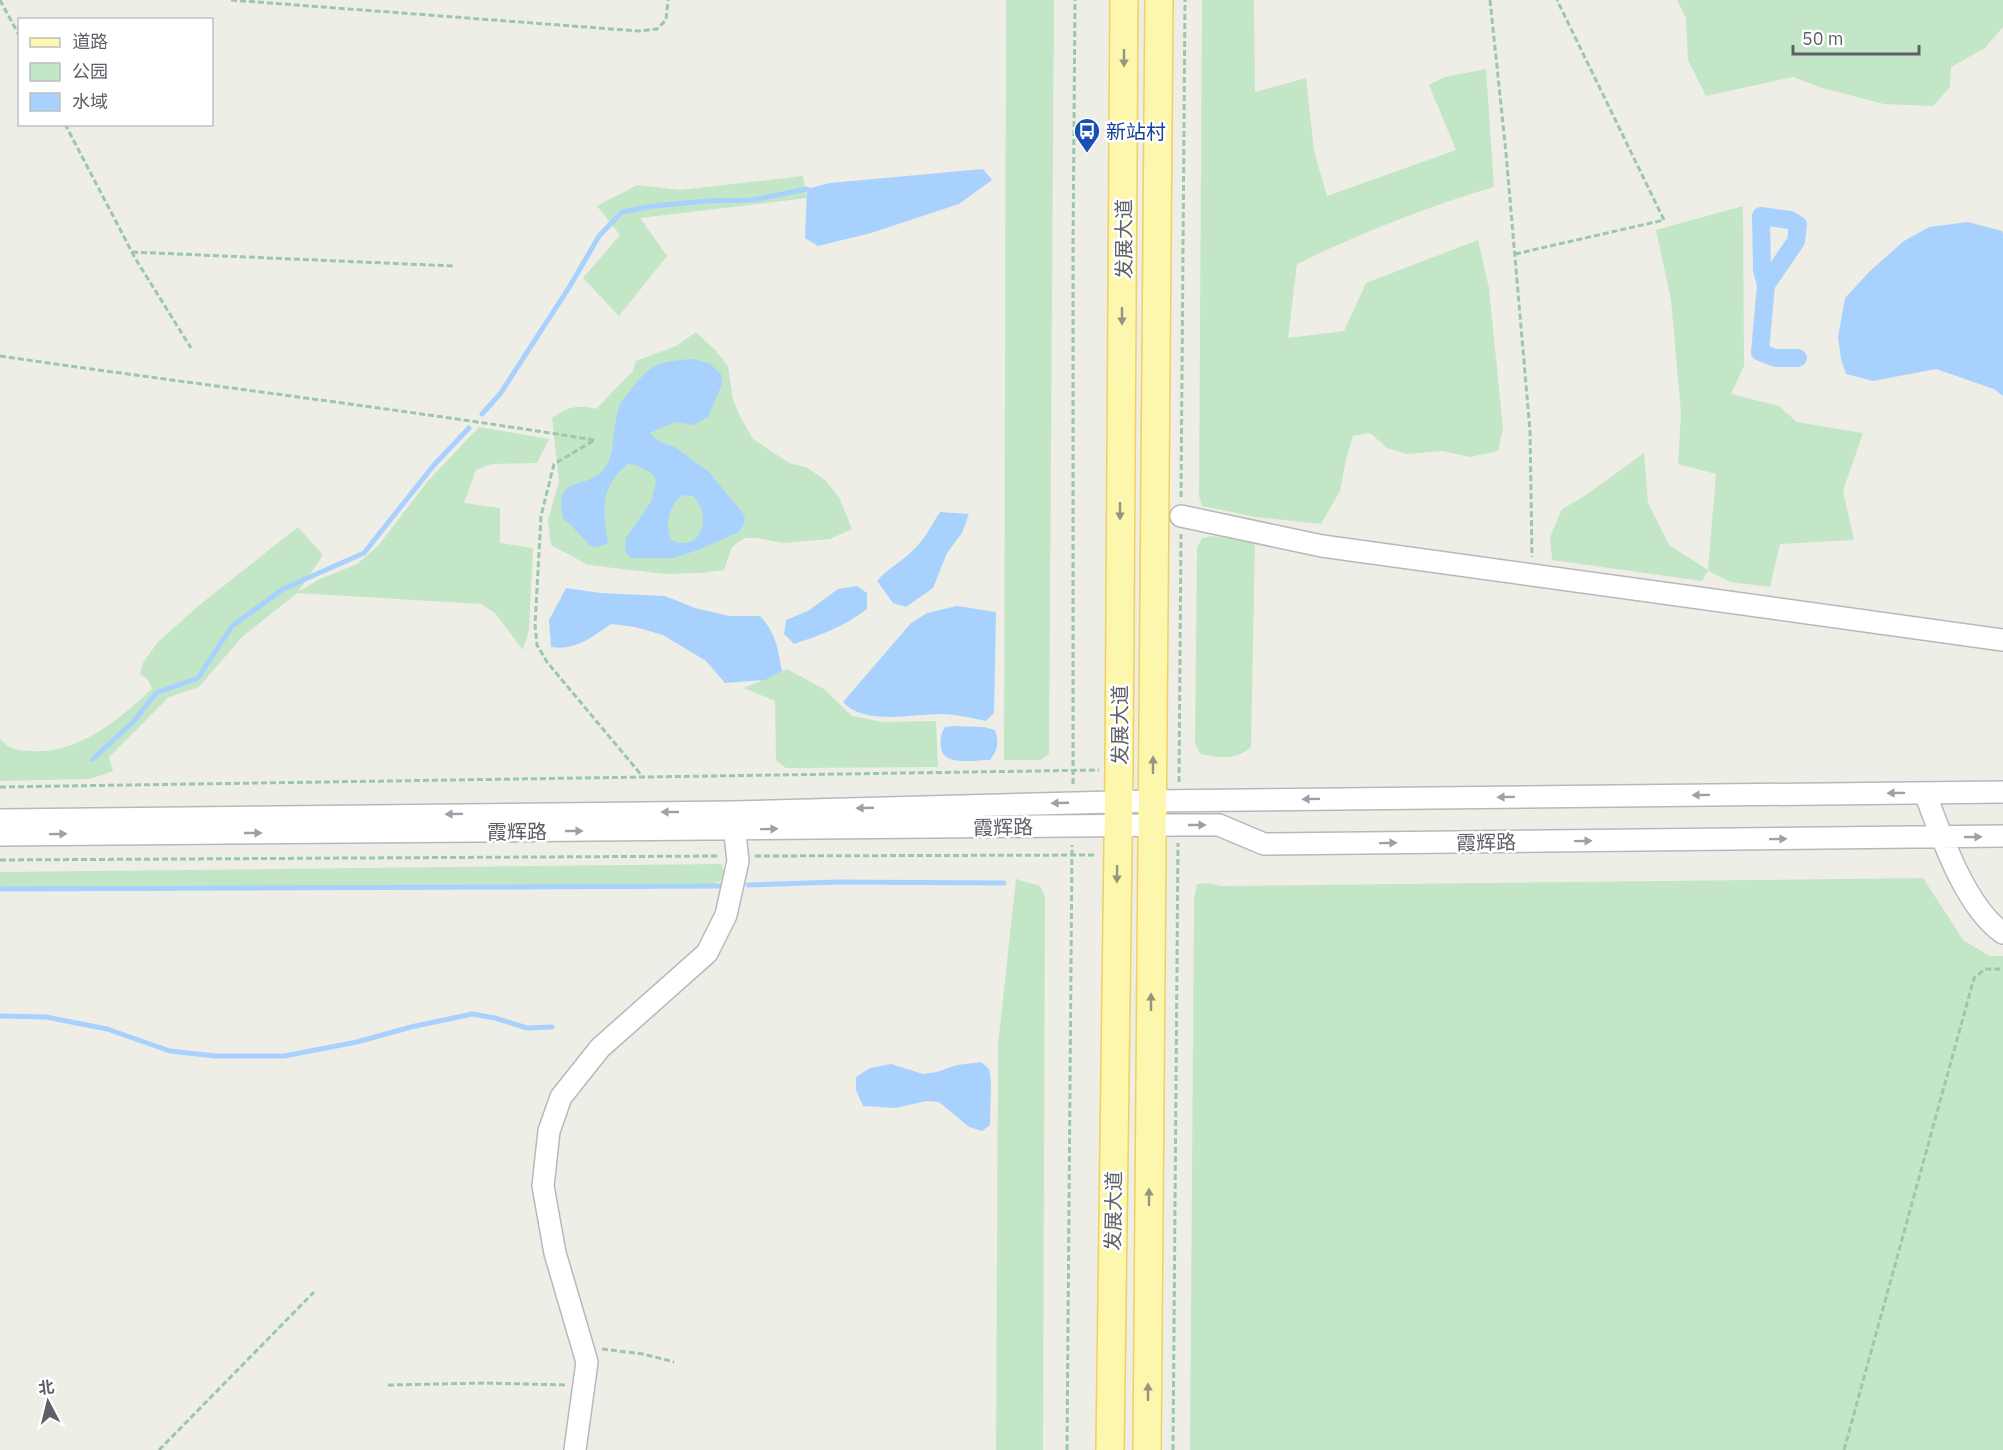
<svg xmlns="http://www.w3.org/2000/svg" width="2003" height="1450" viewBox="0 0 2003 1450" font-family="'IBM Plex Sans','Noto Sans SC',sans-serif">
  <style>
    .green { fill: #c3e6c6 }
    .water { fill: #a8d2fd; fill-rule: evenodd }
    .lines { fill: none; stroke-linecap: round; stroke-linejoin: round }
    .stream { stroke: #a8d2fd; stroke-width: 5 }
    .canal { stroke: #a8d2fd; stroke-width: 18 }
    .minor-casing { stroke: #b6b8bc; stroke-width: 24 }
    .major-casing { stroke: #eed160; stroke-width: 30 }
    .path { stroke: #9cc7ac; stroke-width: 3; stroke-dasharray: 6 3; stroke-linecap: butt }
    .minor { stroke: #fff; stroke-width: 21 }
    .major { stroke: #fdf6ad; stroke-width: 27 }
    .oneway { fill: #95947f }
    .oneway2 { fill: #9ea0a3 }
    .labels { text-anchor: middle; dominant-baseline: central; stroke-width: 5; stroke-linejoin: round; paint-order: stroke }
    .transit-label { font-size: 20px; fill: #164399; stroke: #fff; text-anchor: start }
    .street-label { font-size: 20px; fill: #5d6066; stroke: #fff }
  </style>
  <rect width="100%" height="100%" fill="#efeee6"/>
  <path class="green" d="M 1006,0 L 1054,0 L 1049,754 L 1041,760 L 1004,760 Z
    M 1202,0 L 1254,0 L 1255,92 L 1306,78 L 1314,151 L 1327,196 L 1456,150 L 1429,85 L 1445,77 L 1486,69 L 1494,187 C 1427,207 1360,233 1297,264 L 1288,338 L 1344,331 L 1366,283 L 1478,240 L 1489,288 L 1503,428 L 1498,451 L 1470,457 L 1443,451 L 1407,454 L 1387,448 L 1370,433 L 1353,436 L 1346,459 L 1340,491 L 1321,524 L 1255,517 L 1202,506 L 1199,496 Z
    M 1677,0 L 2003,0 L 2003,27 L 1985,48 L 1951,67 L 1950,87 L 1933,106 L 1884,104 L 1822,88 L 1793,77 L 1706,96 L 1688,60 L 1686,18 Z
    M 803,176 L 807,198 L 640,218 L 667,256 L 619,316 L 583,278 L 620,235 L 597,206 L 637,185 L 680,190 Z
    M 1743,206 L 1744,366 L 1731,394 L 1779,406 L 1797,422 L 1863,433 L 1843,491 L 1854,540 L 1780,544 L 1770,587 L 1731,582 L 1708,571 L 1702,581 L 1552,560 L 1550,537 L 1562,509 L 1586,495 L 1644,453 L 1648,503 L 1669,545 L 1708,570 L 1716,474 L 1678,464 L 1681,413 L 1671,300 L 1656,230 Z
    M 696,332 L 715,350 L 728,366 L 733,400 L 740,416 L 753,439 L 789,463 L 808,468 L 826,481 L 839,497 L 852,529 L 830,539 L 783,543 L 757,538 L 744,538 L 732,547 L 724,570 L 701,573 L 665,574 L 588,565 L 551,545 L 548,520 L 559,481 L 552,418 C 566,407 579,404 596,409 L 633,371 L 636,361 L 676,346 Z
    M 479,427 L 549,439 L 537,463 L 492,464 L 476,470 L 464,503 L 500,508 L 500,543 L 533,548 L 529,630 L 523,650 L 495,613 L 481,604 L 297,593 L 242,637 L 199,687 L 169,697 L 109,757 L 113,771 L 90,779 L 0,781 L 0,739 C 7,748 17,750 28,751 C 78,755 117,721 152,689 L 148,680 L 140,674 L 143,663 L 157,643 L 197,607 L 298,527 L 323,555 L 298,592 L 318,580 L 357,564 L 378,546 L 428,481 Z
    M 1213,536 L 1255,543 L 1251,747 C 1235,761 1220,758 1200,754 L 1195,743 L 1197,548 L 1202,538 Z
    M 787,669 L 824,689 L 852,716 L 883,722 L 936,721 L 938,767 L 786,768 L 776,760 L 775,701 L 744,688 Z
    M 721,864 L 725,873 L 720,881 L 708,887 L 0,889 L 0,872 Z
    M 1923,878 L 1964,941 L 1990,956 L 2003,956 L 2003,1450 L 1190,1450 L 1194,899 L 1197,884 L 1207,883 L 1221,886 Z
    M 1016,879 L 1040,886 L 1045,896 L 1043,1450 L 996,1450 L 998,1045 Z"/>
  <path class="water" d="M 983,169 L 992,180 L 959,204 L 871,233 L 818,246 L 805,238 L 807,189 L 830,183 Z
    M 1968,222 L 2002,231 L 2003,234 L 2003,396 L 1994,389 L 1936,369 L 1873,381 L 1846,374 L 1841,359 L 1838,337 L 1845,298 L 1870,271 L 1904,241 L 1929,227 Z
    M 692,359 L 709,363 L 721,374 L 722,384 L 708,417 L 694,425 L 675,422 L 650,433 L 660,442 L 675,447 L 709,472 L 745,516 L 744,523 L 739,532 L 698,550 L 673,558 L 631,558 L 625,551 L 626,538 L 651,502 L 656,482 L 653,474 L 636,465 L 628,464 C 599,487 603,511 608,543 L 598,547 L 590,546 L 570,524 L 563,519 C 553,472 586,492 604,469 C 614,456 612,441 615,425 C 616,419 617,412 619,407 C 622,399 645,371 652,368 C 664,361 679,360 692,359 ZM 683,495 L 693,496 C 713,515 702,554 671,540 C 665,524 668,505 683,495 Z
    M 940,512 L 969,514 L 962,533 L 947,553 L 933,588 L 906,607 L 893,603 L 877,581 C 887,569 900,563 911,552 C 924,541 931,526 940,512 Z
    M 857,586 L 867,593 L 867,609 C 845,626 821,635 794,644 L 784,634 L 786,620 L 808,611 L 838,589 Z
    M 566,588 L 601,593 L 665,596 L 695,608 L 729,616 L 760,616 C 776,633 778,649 782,671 L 765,680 L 725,683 L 706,661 L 663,635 L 635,627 L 611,624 C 592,637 575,651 551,647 L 549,620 Z
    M 957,606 L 996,612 L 994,713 L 986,721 C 971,718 956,714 941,714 C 911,714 865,726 843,702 L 911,623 L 927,613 Z
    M 953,726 L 984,727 L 995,730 C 999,742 998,750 990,760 C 975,760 941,767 941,746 C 940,739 941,733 945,727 Z
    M 981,1062 L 989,1069 L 991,1081 L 990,1125 L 982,1131 L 969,1127 L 939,1102 L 927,1101 L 895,1108 L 863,1106 L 856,1090 L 856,1077 L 870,1068 L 891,1064 L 923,1074 L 937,1072 L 957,1065 Z"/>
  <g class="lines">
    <path class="stream" d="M 482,414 L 500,394 L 570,286 L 599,236 L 622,212 L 653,206 L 707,201 L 753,200 L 807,189
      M 93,759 L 134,721 L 156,693 L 198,678 L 232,626 L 283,589 L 364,553 L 434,465 L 469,428
      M 748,885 L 838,882 L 1004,883
      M 0,889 L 725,886
      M 0,1016 L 46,1017 L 107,1029 L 170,1051 L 215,1056 L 284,1056 L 357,1042 L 411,1027 L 472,1014 L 495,1018 L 527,1028 L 552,1027"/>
    <path class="canal" d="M 1766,285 L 1796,241 L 1798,225 L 1790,220 L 1761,216 L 1762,270 L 1766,285 L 1760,352 L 1775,358 L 1798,358"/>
    <g class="minor-casing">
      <path id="minor" d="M 1181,516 L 1322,546 L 2003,640
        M 1925,793 C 1941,835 1965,907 2003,933
        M 0,820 L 733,812 L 1152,801 L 2003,792
        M 0,835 L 1178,825 L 1219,825 L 1264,844 L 2003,836
        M 575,1450 L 587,1362 L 555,1253 L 543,1186 L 549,1131 L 561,1097 L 600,1048 L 707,953 L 726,915 L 738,861 L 733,816"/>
    </g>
    <g class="major-casing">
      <path id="major" d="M 1110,1450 L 1119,770 L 1124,0
        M 1147,1450 L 1159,0"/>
    </g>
    <path class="path" d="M 0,0 L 20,37
      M 231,0 L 638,31 L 657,29 L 666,20 L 668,0
      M 1490,0 L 1506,153 L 1530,431 L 1532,557
      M 65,124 L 135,258 L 191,348
      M 132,252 L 453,266
      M 1515,254 L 1664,220 L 1557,0
      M 0,356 C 198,385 397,408 594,440
      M 593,441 L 554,464 L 541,516 L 535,625 L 537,645 L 547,662 L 643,777
      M 1181,497 L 1185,0
      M 1179,782 L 1181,534
      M 1073,784 L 1073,248 L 1075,0
      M 0,787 L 1099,770
      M 755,856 L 1096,855
      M 0,860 L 718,856
      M 602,1349 L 643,1354 L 674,1362
      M 388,1385 L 485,1383 L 566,1385
      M 159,1450 L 314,1292
      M 1067,1450 L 1072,845
      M 1173,1450 L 1178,843
      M 1844,1450 L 1974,978 L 1985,969 L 2003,969"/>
    <use href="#minor" class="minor"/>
    <use href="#major" class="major"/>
  </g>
  <defs><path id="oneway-solid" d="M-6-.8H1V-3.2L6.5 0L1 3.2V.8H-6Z" transform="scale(1.5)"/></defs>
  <g class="oneway">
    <use href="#oneway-solid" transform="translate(1124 58) rotate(90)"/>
    <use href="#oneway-solid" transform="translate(1122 316) rotate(90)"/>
    <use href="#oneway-solid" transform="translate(1120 511) rotate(90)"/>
    <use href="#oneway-solid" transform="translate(1153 765) rotate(-90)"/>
    <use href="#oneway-solid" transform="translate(1117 874) rotate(91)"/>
    <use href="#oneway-solid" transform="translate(1151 1002) rotate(-90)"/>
    <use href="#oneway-solid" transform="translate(1149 1197) rotate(-90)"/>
    <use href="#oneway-solid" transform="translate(1148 1392) rotate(-90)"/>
  </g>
  <g class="oneway2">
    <use href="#oneway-solid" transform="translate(1896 793) rotate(179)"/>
    <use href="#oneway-solid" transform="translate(1701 795) rotate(179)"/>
    <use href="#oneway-solid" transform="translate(1506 797) rotate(179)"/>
    <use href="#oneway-solid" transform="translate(1311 799) rotate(179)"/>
    <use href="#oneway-solid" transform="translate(1060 803) rotate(178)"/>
    <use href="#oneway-solid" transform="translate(865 808) rotate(178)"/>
    <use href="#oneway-solid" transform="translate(670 812) rotate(180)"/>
    <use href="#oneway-solid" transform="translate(454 814) rotate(179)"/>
    <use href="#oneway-solid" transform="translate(1197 825)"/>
    <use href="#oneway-solid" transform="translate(769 829) rotate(-1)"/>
    <use href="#oneway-solid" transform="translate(574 831)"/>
    <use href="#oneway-solid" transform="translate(253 833)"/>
    <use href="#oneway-solid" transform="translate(58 834) rotate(-1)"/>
    <use href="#oneway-solid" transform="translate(1973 837) rotate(-1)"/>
    <use href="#oneway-solid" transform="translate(1778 839) rotate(-1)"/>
    <use href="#oneway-solid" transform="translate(1583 841) rotate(-1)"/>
    <use href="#oneway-solid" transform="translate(1388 843) rotate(-1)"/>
  </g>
  <defs>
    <g id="bus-pin" transform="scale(1.35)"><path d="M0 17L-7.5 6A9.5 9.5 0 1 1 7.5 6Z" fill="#1a4fb4" stroke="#fff"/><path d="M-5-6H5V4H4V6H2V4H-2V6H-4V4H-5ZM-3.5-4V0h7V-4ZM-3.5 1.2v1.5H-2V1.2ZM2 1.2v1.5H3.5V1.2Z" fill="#fff"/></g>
  </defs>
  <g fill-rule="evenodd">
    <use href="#bus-pin" x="1087" y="131"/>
  </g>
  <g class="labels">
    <g class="transit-label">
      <text x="1106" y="131">新站村</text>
    </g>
    <g class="street-label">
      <text transform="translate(1123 239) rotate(-90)">发展大道</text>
      <text transform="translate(1119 725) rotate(-90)">发展大道</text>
      <text transform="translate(1003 827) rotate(-1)">霞辉路</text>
      <text x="517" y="831">霞辉路</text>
      <text transform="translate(1486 842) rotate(-1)">霞辉路</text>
      <text transform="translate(1113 1211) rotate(-89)">发展大道</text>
    </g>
  </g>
  <rect x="18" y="18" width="195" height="108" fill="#ffffff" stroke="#bebfc2" stroke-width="1.5"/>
  <rect x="30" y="38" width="30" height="9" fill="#fdf6ad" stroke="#bebfc2" stroke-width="1.5"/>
  <text x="72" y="48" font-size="18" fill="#5d6066">道路</text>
  <rect x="30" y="63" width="30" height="18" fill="#c3e6c6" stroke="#bebfc2" stroke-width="1.5"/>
  <text x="72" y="78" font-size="18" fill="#5d6066">公园</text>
  <rect x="30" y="93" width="30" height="18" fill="#a8d2fd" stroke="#bebfc2" stroke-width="1.5"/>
  <text x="72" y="108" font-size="18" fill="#5d6066">水域</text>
  <g transform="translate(48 1402) rotate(353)" stroke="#ffffff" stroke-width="4.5" paint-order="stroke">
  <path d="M0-4.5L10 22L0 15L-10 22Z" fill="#5d6066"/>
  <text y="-9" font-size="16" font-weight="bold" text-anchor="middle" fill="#5d6066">北</text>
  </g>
  <path d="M1793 45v9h126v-9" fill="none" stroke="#5d6066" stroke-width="3"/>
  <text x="1802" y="45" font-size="18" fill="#5d6066" stroke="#ffffff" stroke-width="4.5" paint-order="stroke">50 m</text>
</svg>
